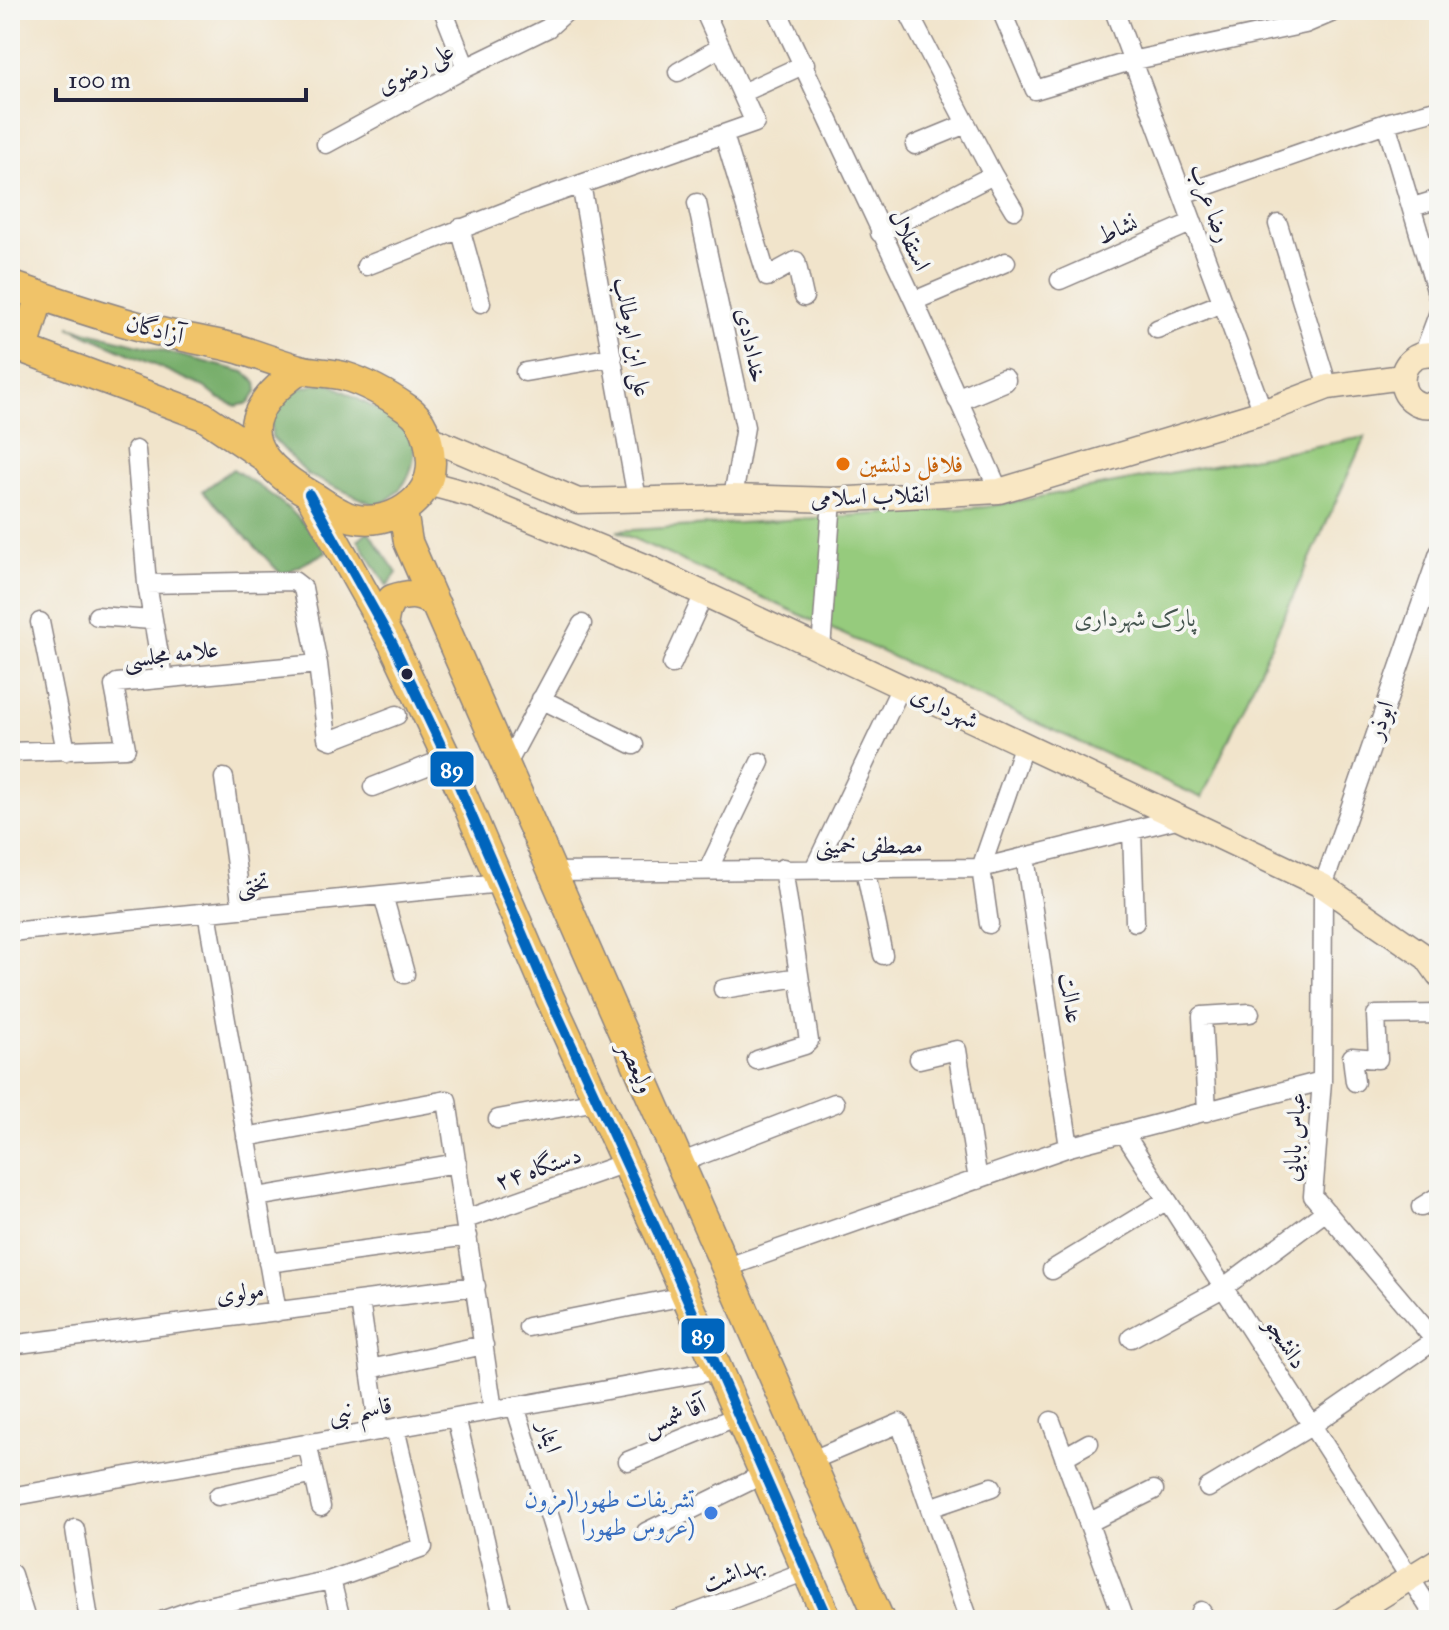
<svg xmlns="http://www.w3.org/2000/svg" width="1449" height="1630" viewBox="0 0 1449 1630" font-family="'IM FELL Great Primer',Amiri,serif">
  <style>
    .green { fill: #96cb7d; stroke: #5c765c; stroke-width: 2 }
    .forest { fill: #78af6c; stroke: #4d6854; stroke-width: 2 }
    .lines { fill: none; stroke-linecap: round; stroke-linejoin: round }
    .minor-casing { stroke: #8a8383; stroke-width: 21 }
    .tertiary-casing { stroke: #8a8383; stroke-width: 25 }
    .secondary-casing { stroke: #8a8383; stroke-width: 27 }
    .primary-casing { stroke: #8a8383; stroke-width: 31 }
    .minor { stroke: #fff; stroke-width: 18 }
    .tertiary { stroke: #fff; stroke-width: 22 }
    .secondary { stroke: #f9e7c3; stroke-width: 24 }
    .primary { stroke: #f0c369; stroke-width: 28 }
    .bus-1-casing { stroke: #f6f6f2; stroke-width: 16 }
    .bus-1 { stroke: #0065bd; stroke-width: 10 }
    .food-dot { fill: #e8710a; stroke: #f6f6f2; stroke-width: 3 }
    .bus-dot { fill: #22223b; stroke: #f6f6f2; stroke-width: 3 }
    .shop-dot { fill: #3f7fe0; stroke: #f6f6f2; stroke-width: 3 }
    .labels { text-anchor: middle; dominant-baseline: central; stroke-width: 7; stroke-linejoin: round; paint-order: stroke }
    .street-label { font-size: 24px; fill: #22223b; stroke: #f6f6f2 }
    .food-label { font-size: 24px; fill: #c56008; stroke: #f6f6f2; text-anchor: start }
    .park-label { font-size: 24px; fill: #45554f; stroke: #f6f6f2 }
    .shop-label { font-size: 24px; fill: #366cbe; stroke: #f6f6f2; text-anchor: end }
    .line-badge { stroke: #f6f6f2; stroke-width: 3 }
    .badge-label { font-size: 22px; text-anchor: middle; font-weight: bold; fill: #fff }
  </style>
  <rect width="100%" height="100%" fill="#f6f6f2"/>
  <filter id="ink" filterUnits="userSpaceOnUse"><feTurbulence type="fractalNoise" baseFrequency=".0125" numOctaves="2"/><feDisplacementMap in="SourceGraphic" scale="16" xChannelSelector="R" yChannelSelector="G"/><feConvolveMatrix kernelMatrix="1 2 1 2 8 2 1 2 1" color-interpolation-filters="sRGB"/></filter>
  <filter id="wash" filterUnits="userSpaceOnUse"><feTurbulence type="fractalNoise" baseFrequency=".006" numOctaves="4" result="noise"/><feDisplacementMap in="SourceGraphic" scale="32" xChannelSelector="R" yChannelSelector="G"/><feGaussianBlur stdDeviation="1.8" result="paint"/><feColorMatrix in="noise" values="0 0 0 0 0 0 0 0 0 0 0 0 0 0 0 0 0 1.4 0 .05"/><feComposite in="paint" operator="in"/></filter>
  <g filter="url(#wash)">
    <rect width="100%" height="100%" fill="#f1e4cb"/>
    <path class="green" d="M 1365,437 L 1202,798 L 617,531 L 985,507 Z"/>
    <path class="forest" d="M 69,327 L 244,372 L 256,382 L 257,391 L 249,403 L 236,406 L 218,398 L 204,387 Z
      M 327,382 L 391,417 L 414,438 C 417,469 405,492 377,506 L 308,475 L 272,437 L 270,411 C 288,389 300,388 327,382 Z
      M 233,469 C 268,491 304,516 326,552 L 282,575 L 203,491 Z
      M 368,531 L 397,573 L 387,586 L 358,540 Z"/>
  </g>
  <g filter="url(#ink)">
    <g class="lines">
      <g class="minor-casing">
        <path id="minor" d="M 443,10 L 466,68
          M 777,10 L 914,301 L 999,491
          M 907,10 L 993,175 L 1014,210
          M 1001,10 L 1035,90 L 1131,61 L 1305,24 L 1338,10
          M 1114,10 L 1263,412
          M 678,72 L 721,47
          M 742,93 L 805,64
          M 1386,123 L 1439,300
          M 724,135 L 767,277 L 796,261 L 804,297
          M 326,144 L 466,68 L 548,28 L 568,10
          M 915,145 L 966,124
          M 581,184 L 637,499
          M 1183,194 L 1386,123 L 1432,111
          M 697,203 L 745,427 L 733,497
          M 1413,207 L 1439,199
          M 1278,224 L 1328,387
          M 460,228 L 481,303
          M 880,233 L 993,175
          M 366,266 L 530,202 L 755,123 L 704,10
          M 1060,280 L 1193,222
          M 914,301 L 1006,262
          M 1157,329 L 1222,303
          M 1423,355 L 1439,312
          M 525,372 L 613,357
          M 136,450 L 147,584 L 163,678
          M 1439,553 L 1323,886 L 1322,1081 L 1313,1196 L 1439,1345
          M 147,584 L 294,581 L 303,588 L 318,664 L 327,738 L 332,740 L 397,715
          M 97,616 L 152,620
          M 40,622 L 66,751
          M 821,649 L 832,500
          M 672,664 L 704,594
          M 541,699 L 634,745
          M 10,752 L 126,748 L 114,686 L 117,683 L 318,664
          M 506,766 L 582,624
          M 224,778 L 242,909
          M 373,787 L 447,758
          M 1132,830 L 1135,922
          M 1025,857 L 1069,1147
          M 814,869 L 901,687
          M 865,869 L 883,955
          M 708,870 L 760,762
          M 552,872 L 981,868 L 1180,818
          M 383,895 L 405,974
          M 207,912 L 277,1312
          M 989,924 L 981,868 L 1024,744
          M 10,932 L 501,883
          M 723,989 L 799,977
          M 919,1059 L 957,1050 L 978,1180
          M 757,1060 L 805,1045 L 809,1041 L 783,868
          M 1355,1082 L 1352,1057 L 1378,1059 L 1376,1015 L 1439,1014
          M 1207,1112 L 1202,1016 L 1250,1013
          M 498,1119 L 597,1101
          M 1124,1133 L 1437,1620
          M 246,1137 L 447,1100 L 493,1410
          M 680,1163 L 835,1103
          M 257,1197 L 457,1163
          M 1421,1207 L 1439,1196
          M 466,1219 L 625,1163
          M 268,1263 L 468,1236
          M 725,1268 L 1069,1147 L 1322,1081
          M 1052,1270 L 1167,1200
          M 360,1301 L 379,1431
          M 528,1327 L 685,1296
          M 1131,1338 L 1223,1288 L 1326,1211
          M 10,1345 L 476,1286
          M 370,1369 L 484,1345
          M 515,1406 L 582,1620
          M 456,1417 L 504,1620
          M 1051,1421 L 1124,1620
          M 307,1443 L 321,1507
          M 1064,1457 L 1089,1443
          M 628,1461 L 738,1416
          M 810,1461 L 900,1423 L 969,1620
          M 1208,1488 L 1311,1426 L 1435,1340
          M 218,1496 L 314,1474
          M 10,1497 L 718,1370
          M 930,1508 L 992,1487
          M 1088,1523 L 1154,1490
          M 75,1529 L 89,1620
          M 646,1532 L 764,1474
          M 331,1580 L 341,1620
          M 1201,1611 L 1207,1620
          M 164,1620 L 198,1608 L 331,1580 L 423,1547 L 395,1428
          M 677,1620 L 806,1571"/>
      </g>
      <g class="tertiary-casing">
        <path id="tertiary" d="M 959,399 L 1004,380
          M 10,1575 L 24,1620"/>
      </g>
      <g class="secondary-casing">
        <path id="secondary" d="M 1439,356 C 1392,343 1389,416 1439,404
          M 430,438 L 578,501 L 733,497 L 832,500 L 999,491 L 1263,412 L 1328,387 L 1402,377
          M 427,483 L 472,495 L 647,567 L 1180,818 L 1323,886 L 1427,958 L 1439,975
          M 1342,1620 L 1439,1560"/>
      </g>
      <g class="primary-casing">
        <path id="primary" d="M 10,285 C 56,301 102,317 149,329 C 178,337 209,341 238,349 C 257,355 276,362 296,368 C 311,373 328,372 344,376 C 367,383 388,395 408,409 C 426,421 430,443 431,462 C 432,501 388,527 353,518 C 340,515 323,502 311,495 C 244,456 232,417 300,370
          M 10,344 L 203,416 L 261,455
          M 24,349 L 40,295
          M 309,494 L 393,644 L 447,758 L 550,998 L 659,1235 L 828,1620
          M 403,511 L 408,542 L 880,1620
          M 383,626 L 386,611 L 392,599 C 410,593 421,593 436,605"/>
      </g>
      <use href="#minor" class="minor"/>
      <use href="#tertiary" class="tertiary"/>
      <use href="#secondary" class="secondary"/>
      <use href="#primary" class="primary"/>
      <g class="bus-1-casing">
        <path id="bus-1" d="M 309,494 L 393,644 L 447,758 L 550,998 L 659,1235 L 828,1620"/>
      </g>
      <use href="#bus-1" class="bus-1"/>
    </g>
  </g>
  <circle class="food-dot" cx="843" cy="464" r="8"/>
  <circle class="bus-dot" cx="407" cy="674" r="7"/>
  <circle class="shop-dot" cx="711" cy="1513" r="8"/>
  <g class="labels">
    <g class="street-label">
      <text transform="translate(415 68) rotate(-28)">علی رضوی</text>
      <text transform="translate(1211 203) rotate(70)">رضا عرب</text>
      <text transform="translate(1117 229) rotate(-23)">نشاط</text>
      <text transform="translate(910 240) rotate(64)">استقلال</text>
      <text transform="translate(155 329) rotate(14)">آزادگان</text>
      <text transform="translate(633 337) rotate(80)">علی ابن ابوطالب</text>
      <text transform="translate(752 345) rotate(78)">خدادادی</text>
      <text transform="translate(870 496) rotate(-2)">انقلاب اسلامی</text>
      <text transform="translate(171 654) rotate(-7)">علامه مجلسی</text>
      <text transform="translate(945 707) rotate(25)">شهرداری</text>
      <text transform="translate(1380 720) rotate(-71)">ابوذر</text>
      <text x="869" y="845">مصطفی خمینی</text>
      <text transform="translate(253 884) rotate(-6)">تختی</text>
      <text transform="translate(1071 998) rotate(81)">عدالت</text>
      <text transform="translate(637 1067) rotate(66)">ولیعصر</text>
      <text transform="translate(1294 1137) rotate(-86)">عباس بابایی</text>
      <text transform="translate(538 1168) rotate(-19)">۲۴ دستگاه</text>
      <text transform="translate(240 1292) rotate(-7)">مولوی</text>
      <text transform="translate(1286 1343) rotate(57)">دانشجو</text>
      <text transform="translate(360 1410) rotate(-10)">قاسم نبی</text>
      <text transform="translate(674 1416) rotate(-22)">آقا شمس</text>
      <text transform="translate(550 1437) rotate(73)">ایثار</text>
      <text transform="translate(733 1573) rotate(-21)">بهداشت</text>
    </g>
    <g class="food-label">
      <text x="859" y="464">فلافل دلنشین</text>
    </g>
    <g class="park-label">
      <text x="1135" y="618">پارک شهرداری</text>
    </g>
    <g class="shop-label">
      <text x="695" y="1499">تشریفات طهورا(مزون<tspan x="695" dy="28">عروس طهورا)</tspan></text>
    </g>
  </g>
  <g class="line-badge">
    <rect x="429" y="750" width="46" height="38" rx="8" fill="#0065bd"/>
    <rect x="680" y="1317" width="46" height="38" rx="8" fill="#0065bd"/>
  </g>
  <g class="badge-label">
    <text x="452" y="777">89</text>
    <text x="703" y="1344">89</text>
  </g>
  <rect width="1449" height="1630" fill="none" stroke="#f6f6f2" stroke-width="40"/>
  <path d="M56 88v12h250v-12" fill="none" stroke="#22223b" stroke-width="4"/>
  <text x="68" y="88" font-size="24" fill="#22223b" stroke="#f6f6f2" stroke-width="6" paint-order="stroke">100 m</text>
</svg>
